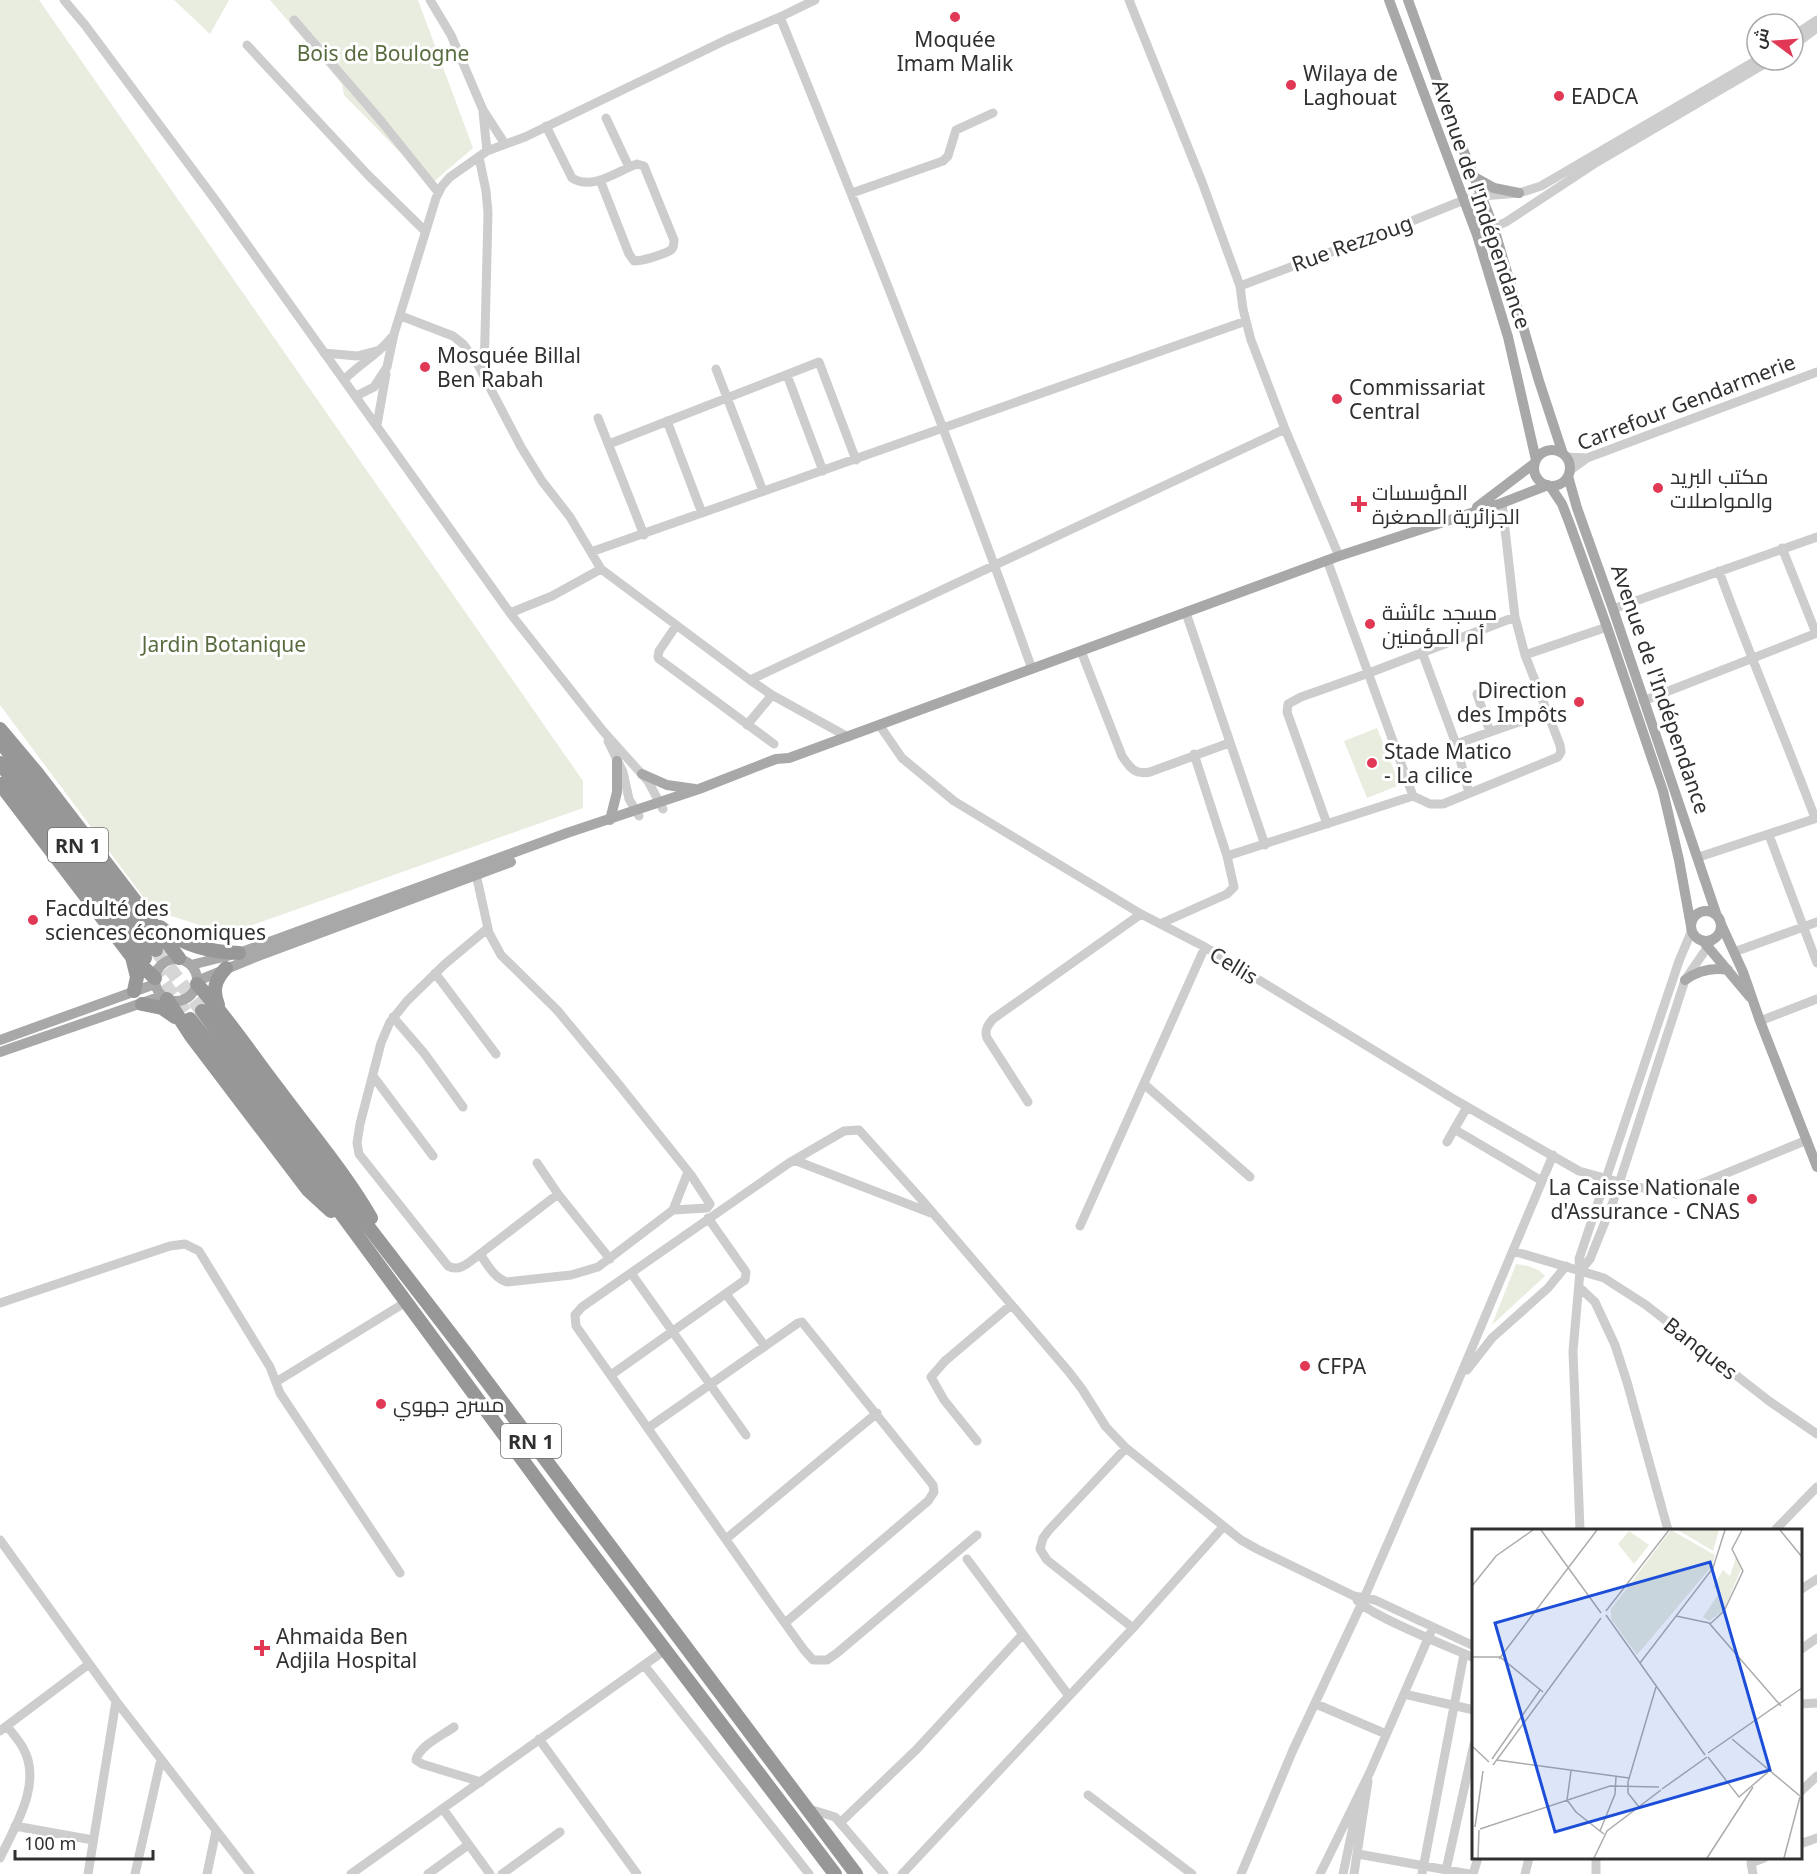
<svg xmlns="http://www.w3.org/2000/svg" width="1817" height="1874" viewBox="0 0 1817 1874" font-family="'Noto Sans',Cairo,sans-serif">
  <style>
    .green { fill: #e8eddf }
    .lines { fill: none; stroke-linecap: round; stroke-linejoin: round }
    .highway-tunnel { stroke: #d6d6d6; stroke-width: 14; stroke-dasharray: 14 7; stroke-linecap: butt }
    .minor { stroke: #cdcdcd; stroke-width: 9 }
    .major { stroke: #a8a8a8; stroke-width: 10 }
    .highway { stroke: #979797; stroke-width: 14 }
    .poi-dot { fill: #e13856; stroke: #fff; stroke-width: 2 }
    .labels { text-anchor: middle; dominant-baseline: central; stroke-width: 6; stroke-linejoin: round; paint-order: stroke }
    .shield { fill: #fff; stroke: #6e6e6e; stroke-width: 1.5 }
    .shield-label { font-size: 20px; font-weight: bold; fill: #303030 }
    .poi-label { font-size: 21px; fill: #303030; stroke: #fff; text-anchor: start }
    .park-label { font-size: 21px; fill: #586b3e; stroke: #fff }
    .street-label { font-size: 21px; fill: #303030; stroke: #fff }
    .inset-road { fill: none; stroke: #acacac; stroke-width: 1.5 }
    .view { fill: #1d4ed8; fill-opacity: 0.15; stroke: #1d4ed8; stroke-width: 3 }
    .inset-edge { fill: none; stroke: #303030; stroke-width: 3 }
  </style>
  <rect width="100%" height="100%" fill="#fff"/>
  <path class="green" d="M 0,0 L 39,0 L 583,781 L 583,808 L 227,934 L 153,910 L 0,705 Z
    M 174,0 L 229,0 L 210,34 Z
    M 270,0 L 418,0 L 473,148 L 431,184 L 344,95 L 342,84 Z
    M 1377,728 L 1400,785 L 1367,798 L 1344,741 Z
    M 1516,1264 C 1526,1265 1539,1268 1545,1276 L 1492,1325 Z"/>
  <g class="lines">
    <path class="highway-tunnel" d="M 156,950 L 202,1011
      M 152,967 L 190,1019"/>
    <path class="minor" d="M 64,0 L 85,25 L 216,201 L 510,613 L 603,731 L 648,781 L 663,809
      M 430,0 L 451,35 L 483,110 L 505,144
      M 1129,0 L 1202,182 L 1240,286 L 1243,309 L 1251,340 L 1285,429 L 1339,556
      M 780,17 C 868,233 954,450 1032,669
      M 294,20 L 381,121 L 438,192
      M 1793,36 L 1817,20
      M 247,45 L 368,175 L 425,231
      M 1793,46 L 1817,28
      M 483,112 L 487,151
      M 606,118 L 629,167
      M 546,126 L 572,178 C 593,191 617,171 637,164 L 644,166 L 674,240 C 674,243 674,246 672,249 C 667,254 642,261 634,261 L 629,254 L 600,180
      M 479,157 L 486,191 L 488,213 L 484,376
      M 852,193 L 943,161 L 948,156 L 956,130 L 993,113
      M 1477,235 L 1506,222 L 1597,162 L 1771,60
      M 1240,286 L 1387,231 L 1464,200 L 1482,196 L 1519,193 L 1541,186 L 1757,60
      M 401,316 L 453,336 L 463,344 L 476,361 L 521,447 L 542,481 L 570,517 L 601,569 L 750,680 L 772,695 L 848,737
      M 324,353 L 357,356 L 376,351
      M 716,369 L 763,491
      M 787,375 L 823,471
      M 344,380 C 359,364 378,355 391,338
      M 356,396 L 374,387 L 387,367 L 394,334 L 436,198 L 442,186 L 450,177 L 487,151 L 525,137 L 726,40 L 780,17 L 815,0
      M 598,418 L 644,535
      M 667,421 L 702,513
      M 377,425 L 386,374
      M 609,444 L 819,362 L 856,460
      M 1566,457 L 1587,458
      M 1569,471 L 1587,458 L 1817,372
      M 1782,548 L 1816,633
      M 591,552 L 1246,321
      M 1327,560 L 1413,796
      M 1719,571 C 1749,654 1784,735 1815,818
      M 1613,609 L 1817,537
      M 510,613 L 552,596 L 601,569
      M 1186,613 L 1265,845
      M 676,626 L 659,651 L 658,657 L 659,659 L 774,744
      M 1081,651 L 1122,756 C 1130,768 1135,775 1150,772 L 1229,743
      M 1422,652 L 1456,744 L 1469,793
      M 1525,655 L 1607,627
      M 750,680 L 1285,429
      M 1477,694 L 1490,732
      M 1643,701 L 1817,633
      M 747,725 L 772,695
      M 880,726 L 902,758 L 954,801 L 1141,914 L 1205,947 L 1457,1101 L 1579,1171 L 1637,1187 L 1676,1194 L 1807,1140
      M 608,741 L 623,772 L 629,799 L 639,816
      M 1456,744 L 1547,712
      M 1327,824 L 1287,712 L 1288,704 L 1301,697 L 1369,673 L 1515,617
      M 1769,835 L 1817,963
      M 1227,856 L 1413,796 L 1430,804 L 1443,804 L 1558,757 L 1561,752 L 1560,745 L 1525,655 L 1519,632 L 1515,617 L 1502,503
      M 1699,857 L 1817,818
      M 476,874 L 489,933 L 501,955 L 557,1010 L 616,1081 L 691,1175 L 710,1204 L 707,1208 L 673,1210 L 688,1172
      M 1162,923 L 1227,894 L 1234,887 L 1227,856 L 1194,754
      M 488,928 L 445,964 L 407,1001 L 390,1022 L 381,1043 L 360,1124 L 357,1143 L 359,1154 L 448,1266 C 460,1273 470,1261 480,1254 C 488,1265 494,1278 507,1282 L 571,1275 L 598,1267 L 673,1210
      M 1734,952 L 1817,922
      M 435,973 L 496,1054
      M 393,1017 L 424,1053 L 463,1107
      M 1760,1021 L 1817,999
      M 373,1076 L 433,1156
      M 1144,1084 L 1250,1177
      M 1028,1102 L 987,1038 C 984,1030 988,1025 993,1019 L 1141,914
      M 1454,1129 L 1542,1181
      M 1447,1142 L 1467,1107
      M 794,1160 L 931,1213
      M 537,1163 L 558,1194
      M 1080,1226 L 1205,947
      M 1513,1251 L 1604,1278 L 1646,1305 L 1769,1401 L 1817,1434
      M 480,1254 L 558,1194 L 610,1259
      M 1580,1271 L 1590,1259 L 1613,1202 L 1685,980 L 1713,939
      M 631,1273 L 746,1435
      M 1579,1287 L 1595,1302 L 1615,1345 L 1627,1382 L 1668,1530
      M 726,1294 L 765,1346
      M 0,1303 L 170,1246 L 185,1244 L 199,1251 L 270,1367 L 280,1393 L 400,1573
      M 1467,1370 L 1492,1338 L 1548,1288 L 1566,1266
      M 611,1375 L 745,1280 L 746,1272 L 708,1218
      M 276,1382 L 406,1302
      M 648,1428 L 798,1323 L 802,1322 L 933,1485 L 934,1492 L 928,1501 L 785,1623
      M 977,1441 L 944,1400 L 931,1377 L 945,1361 L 1011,1305
      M 1126,1448 L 1049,1530 L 1043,1538 L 1040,1549 L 1047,1560 L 1057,1568 L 1133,1628
      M 1776,1529 L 1817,1487
      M 1580,1530 L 1573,1351 L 1580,1271 L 1579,1259 L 1679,961 L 1692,930
      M 977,1535 L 837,1653 L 827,1660 L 813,1660 L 804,1650 L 769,1601 L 576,1326 L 575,1315 L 582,1307 L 789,1163 L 844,1131 L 859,1130 L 921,1199 L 1069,1372 L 1082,1389 L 1106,1427 L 1126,1448 L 1241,1540 L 1257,1549 L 1354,1596 L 1375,1600 L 1474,1646
      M 726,1539 L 877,1413
      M 0,1540 L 116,1701 L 250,1874
      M 967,1559 L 1069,1696
      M 1800,1590 L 1817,1579
      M 1357,1600 C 1368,1615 1452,1648 1474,1658
      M 1800,1650 L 1817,1638
      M 644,1665 L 809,1874
      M 1404,1694 L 1474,1710
      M 1316,1704 L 1386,1734
      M 1800,1704 L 1817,1703
      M 454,1727 C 443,1735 419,1746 416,1760 L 422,1764 L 481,1782
      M 0,1731 L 89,1664
      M 539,1739 L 637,1874
      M 1800,1792 L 1817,1776
      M 1088,1795 L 1192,1874
      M 806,1808 L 835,1817 L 884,1874
      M 443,1809 L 490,1874
      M 841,1822 L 917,1749 L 1023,1634
      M 15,1826 L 93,1840
      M 1800,1844 L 1817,1838
      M 1358,1854 L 1469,1874
      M 0,1858 C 15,1826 43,1783 23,1748 C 19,1740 12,1733 7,1726
      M 1446,1870 L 1474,1744
      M 88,1874 L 116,1701
      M 135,1874 L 161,1759
      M 207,1874 L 216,1831
      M 351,1874 L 665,1650
      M 428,1874 L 468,1845
      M 502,1874 L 560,1832
      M 902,1874 L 1133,1628 L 1223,1527
      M 1241,1874 L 1293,1750 L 1361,1605 L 1453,1393 L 1553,1155
      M 1320,1874 L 1370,1772 L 1433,1627
      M 1343,1874 L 1358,1803
      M 1354,1874 L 1368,1781
      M 1422,1874 L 1464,1654
      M 1473,1874 L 1478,1858
      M 1525,1874 L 1529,1858
      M 1596,1874 L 1596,1858
      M 1753,1874 L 1751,1863 L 1764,1858"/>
    <path class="major" d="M 1389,0 L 1477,235 L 1508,337 L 1536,460
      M 1408,0 L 1450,116 L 1494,228 L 1539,381 L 1563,454
      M 1474,177 L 1494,188 L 1519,193
      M1534 468a18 18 0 1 1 36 0a18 18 0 1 1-36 0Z
      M 1568,476 L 1577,508 L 1613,609 L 1717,916
      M 1550,486 L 1562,504 L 1569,522 L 1607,627 L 1663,791 L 1679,860 L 1691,926
      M 1477,507 L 1535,463
      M 642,774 L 667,785 L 695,789
      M 610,820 L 617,792 L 617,761
      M1691 926a15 15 0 1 1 30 0a15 15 0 1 1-30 0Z
      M 1721,924 L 1743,972 L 1760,1021 L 1817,1167
      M 1703,941 L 1750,997
      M155 980a21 21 0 1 1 42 0a21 21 0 1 1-42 0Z
      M 191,965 L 239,953 L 567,833 L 699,789 L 776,759 L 789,758 L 1339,556 L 1502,503 L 1548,485
      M 1685,980 C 1699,970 1712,967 1728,970
      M 197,981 L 258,956 L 511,862
      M 0,1040 L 155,984
      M 0,1052 L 162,996"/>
    <path class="highway" d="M 0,729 L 37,773 L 179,958
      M 0,741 L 156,950
      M 0,763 L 145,958
      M 0,784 L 132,957 L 155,978
      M 160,927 C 184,946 210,952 239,953
      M 132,957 L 137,977 L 134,991
      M 197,984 C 227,1017 252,1055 279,1090 C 310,1132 345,1173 371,1218
      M 167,999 L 191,1036 L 308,1190 L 331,1211
      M 142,1004 L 162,1008 L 175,1017
      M 218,1005 C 212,990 215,980 226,968
      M 202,1011 L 464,1351 L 856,1874
      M 190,1019 L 295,1151 L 563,1515 L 835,1874"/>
  </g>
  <g class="poi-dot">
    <circle cx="955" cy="17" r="6"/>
    <circle cx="1291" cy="85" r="6"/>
    <circle cx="1559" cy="96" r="6"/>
    <circle cx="425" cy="367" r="6"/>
    <circle cx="1337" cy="399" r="6"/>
    <circle cx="1658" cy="488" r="6"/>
    <path d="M1356 495h6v6h6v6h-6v6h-6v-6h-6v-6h6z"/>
    <circle cx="1370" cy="624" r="6"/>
    <circle cx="1579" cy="702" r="6"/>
    <circle cx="1372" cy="763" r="6"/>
    <circle cx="33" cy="920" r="6"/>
    <circle cx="1752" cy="1199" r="6"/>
    <circle cx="1305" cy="1366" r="6"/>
    <circle cx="381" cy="1404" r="6"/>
    <path d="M259 1639h6v6h6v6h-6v6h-6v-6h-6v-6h6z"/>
  </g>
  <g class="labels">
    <g class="shield">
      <rect x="48" y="828" width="60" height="34" rx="4.5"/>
      <rect x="501" y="1424" width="60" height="34" rx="4.5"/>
    </g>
    <g class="shield-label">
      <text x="78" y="845">RN 1</text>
      <text x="531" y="1441">RN 1</text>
    </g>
    <g class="poi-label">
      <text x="955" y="39" text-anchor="middle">Moquée<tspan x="955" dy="24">Imam Malik</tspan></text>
      <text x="1303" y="73">Wilaya de<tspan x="1303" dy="24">Laghouat</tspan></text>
      <text x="1571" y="96">EADCA</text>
      <text x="437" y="355">Mosquée Billal<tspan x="437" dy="24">Ben Rabah</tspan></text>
      <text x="1349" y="387">Commissariat<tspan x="1349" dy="24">Central</tspan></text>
      <text x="1670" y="476">مكتب البريد<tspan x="1670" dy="24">والمواصلات</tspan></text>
      <text x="1372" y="492">المؤسسات<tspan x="1372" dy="24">الجزائرية المصغرة</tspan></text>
      <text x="1382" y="612">مسجد عائشة<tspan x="1382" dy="24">أم المؤمنين</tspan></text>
      <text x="1567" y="690" text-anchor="end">Direction<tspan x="1567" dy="24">des Impôts</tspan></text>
      <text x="1384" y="751">Stade Matico<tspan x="1384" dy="24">- La cilice</tspan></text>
      <text x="45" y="908">Facdulté des<tspan x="45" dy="24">sciences économiques</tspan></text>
      <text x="1740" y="1187" text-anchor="end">La Caisse Nationale<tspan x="1740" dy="24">d'Assurance - CNAS</tspan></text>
      <text x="1317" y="1366">CFPA</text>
      <text x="393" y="1404">مسرح جهوي</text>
      <text x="276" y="1636">Ahmaida Ben<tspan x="276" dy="24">Adjila Hospital</tspan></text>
    </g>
    <g class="park-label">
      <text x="383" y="53">Bois de Boulogne</text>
      <text x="224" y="644">Jardin Botanique</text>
    </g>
    <g class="street-label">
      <text transform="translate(1482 204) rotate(71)">Avenue de l'Indépendance</text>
      <text transform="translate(1352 243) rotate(-20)">Rue Rezzoug</text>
      <text transform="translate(1686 402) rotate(-21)">Carrefour Gendarmerie</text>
      <text transform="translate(1661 689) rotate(71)">Avenue de l'Indépendance</text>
      <text transform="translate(1234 965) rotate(31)">Cellis</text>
      <text transform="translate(1701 1348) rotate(38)">Banques</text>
    </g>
  </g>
  <g transform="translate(1472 1529)">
    <rect width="330" height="330" fill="#fff"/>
    <path d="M 199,1 L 243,26 L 240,37 L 165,126 L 139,90 L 139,80 ZM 206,1 L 247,1 L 241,22 ZM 157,2 L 177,16 L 162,35 L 146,15 ZM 264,28 L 269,40 L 252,81 L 237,92 L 231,88 L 249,61 L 241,58 L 251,41 L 258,47 Z" fill="#e8eddf"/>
    <path class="inset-road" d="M 69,1 L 129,84M 308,1 L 330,28M 0,57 L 24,27 L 61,1M 134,82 L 197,1M 134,86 L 233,226M 204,87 L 237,94 L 309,177M 238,95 L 252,82 L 271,42 L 260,20 L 270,1M 0,128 L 28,128 L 71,163M 27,130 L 125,1M 168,134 L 241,39 L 253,1M 260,210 L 328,267M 0,217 L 17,233M 236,224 L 330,159M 236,228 L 267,268 L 296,243M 20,230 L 68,161M 25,231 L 157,249M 21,236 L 129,89M 99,242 L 95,271 L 104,283 L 128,302M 190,260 L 235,228M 167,278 L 156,264 L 156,253 L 184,158M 3,298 L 11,242M 8,300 L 138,257 L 187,258M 132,305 L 128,302 L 143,265 L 144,248M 6,329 L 7,301M 122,329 L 135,302 L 189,261M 235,329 L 281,258M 312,329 L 328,268"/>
    <path class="view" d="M 238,33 L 298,241 L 83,303 L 23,94 Z"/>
    <rect width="330" height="330" class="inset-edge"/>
  </g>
  <g transform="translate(1775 42) rotate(286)"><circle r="28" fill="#ffffff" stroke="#acacac" stroke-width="1.5"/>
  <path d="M0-4.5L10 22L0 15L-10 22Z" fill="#e13856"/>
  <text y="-9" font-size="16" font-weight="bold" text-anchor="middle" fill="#303030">ش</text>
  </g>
  <path d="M15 1850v9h138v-9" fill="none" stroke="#303030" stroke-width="3"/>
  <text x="24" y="1850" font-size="18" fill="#303030" stroke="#ffffff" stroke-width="4.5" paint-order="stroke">100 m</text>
</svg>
